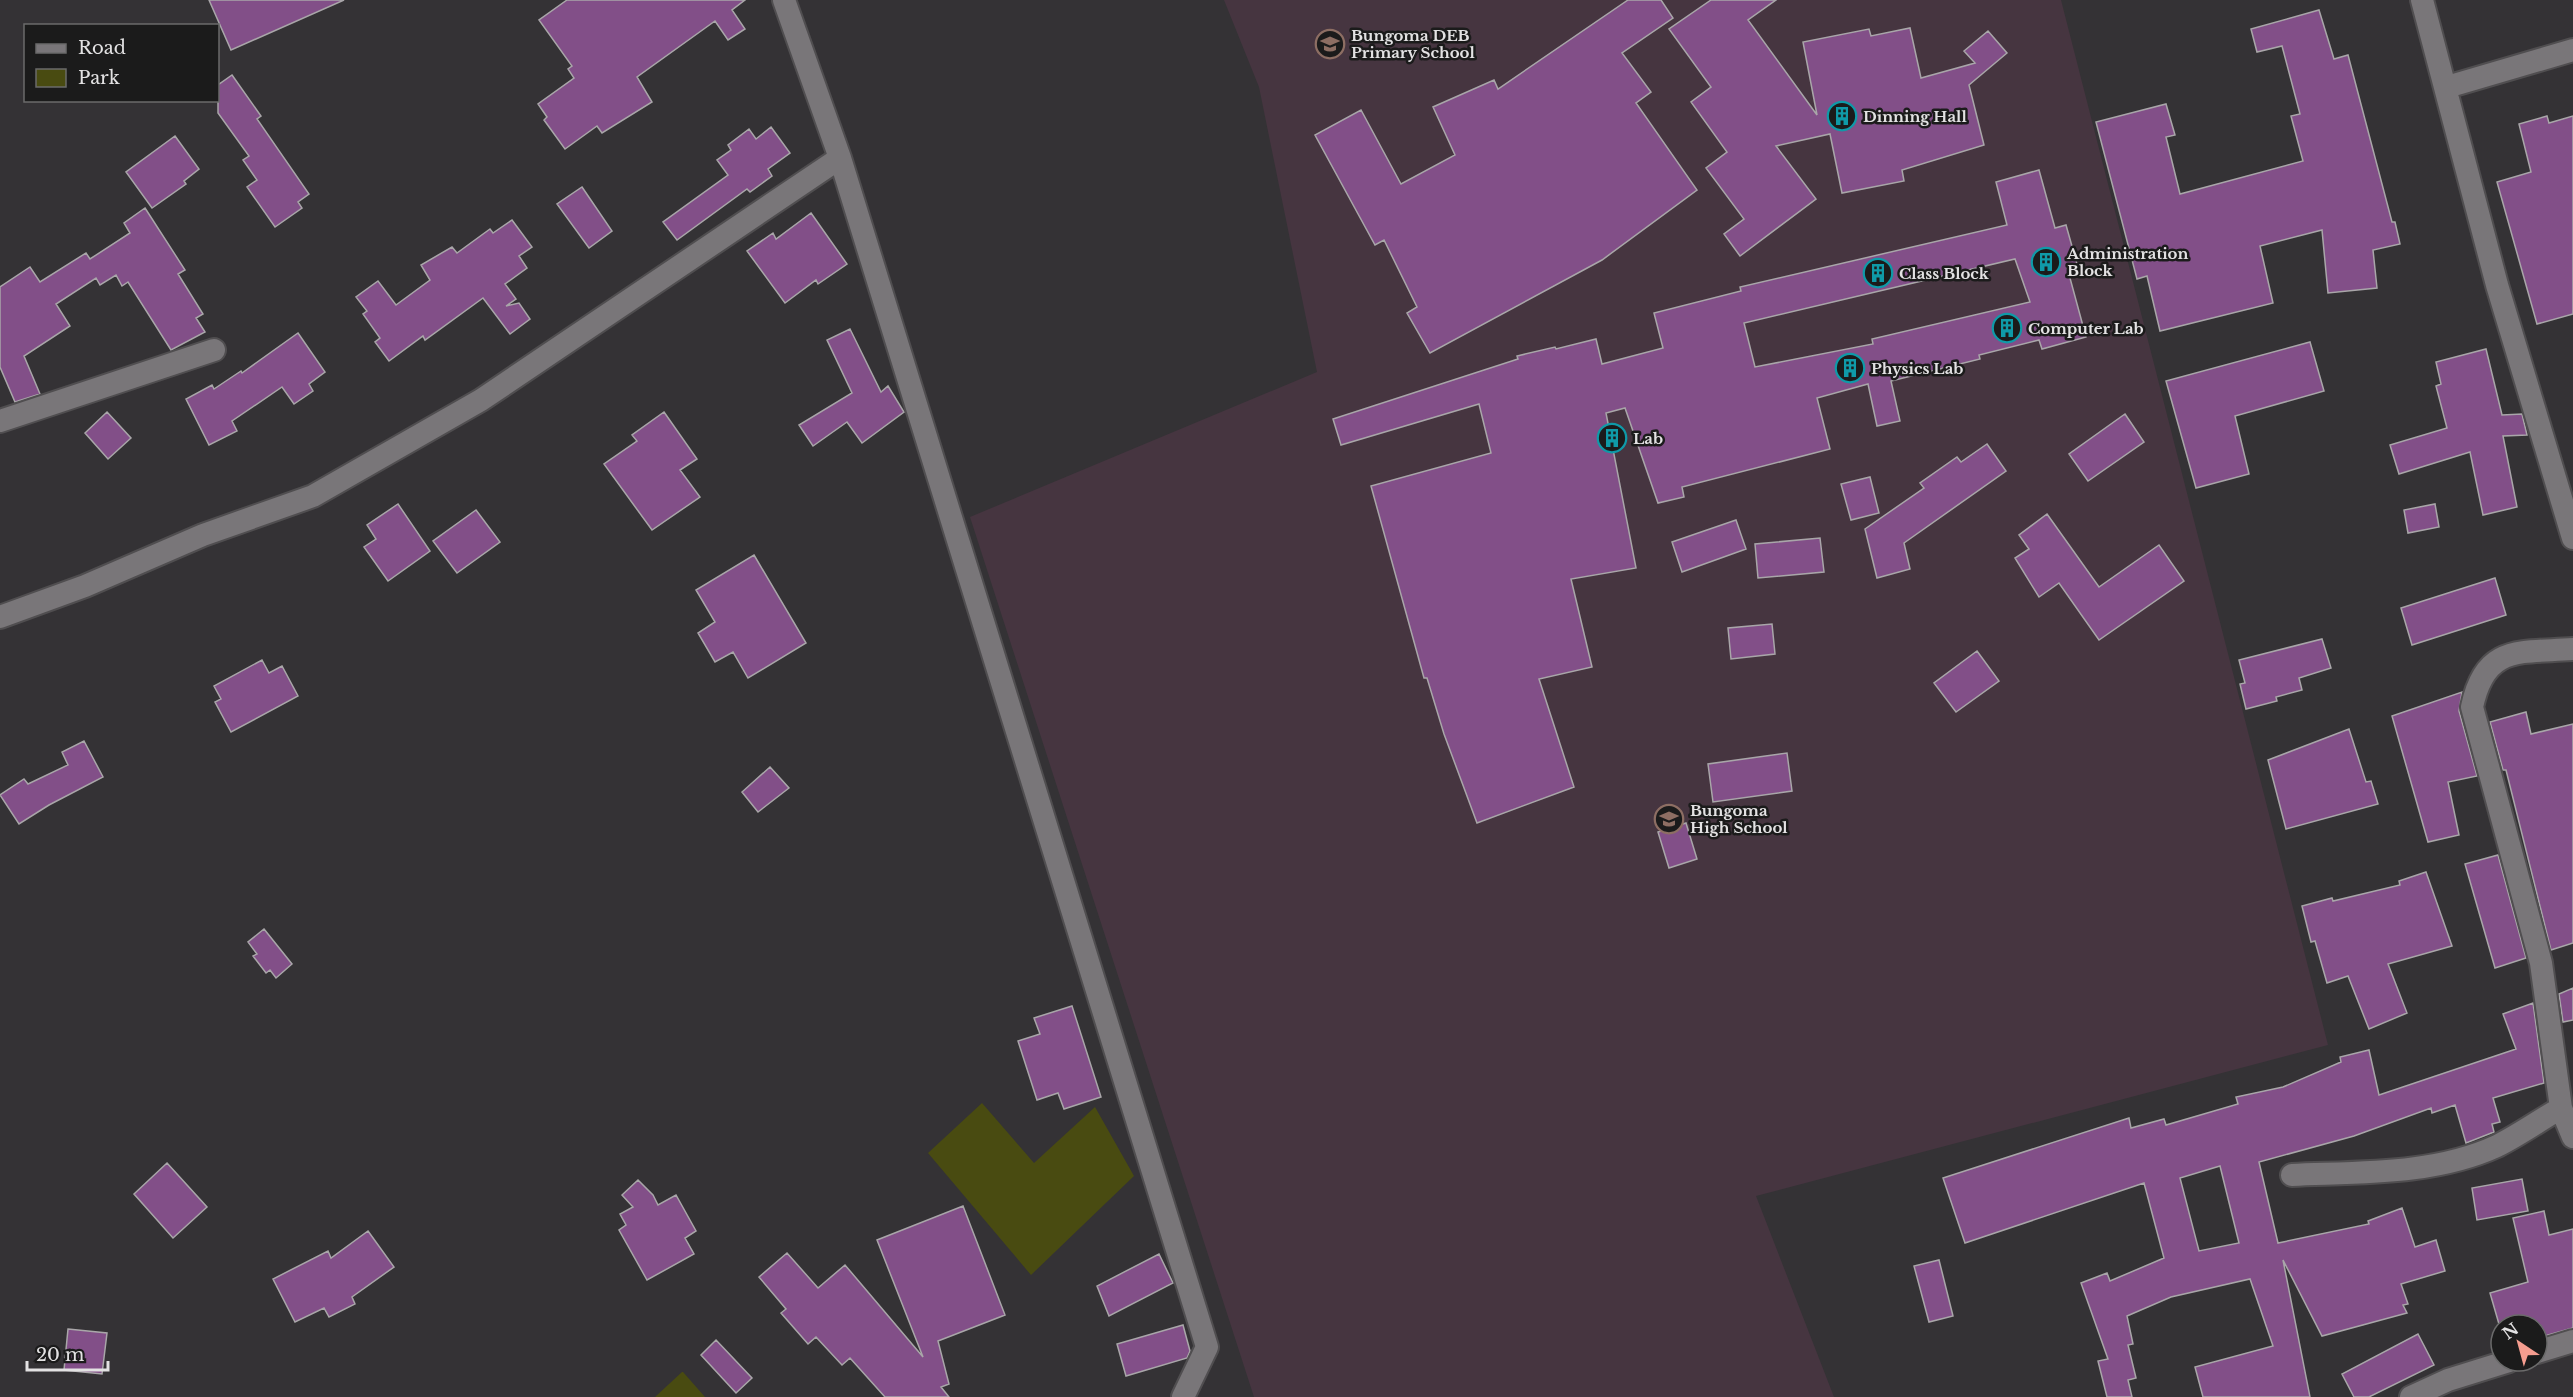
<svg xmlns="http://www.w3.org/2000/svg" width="2573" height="1397" viewBox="0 0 2573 1397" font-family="'Libre Baskerville',serif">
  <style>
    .education { fill: #463540 }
    .green { fill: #494b11 }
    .building { fill: #824f88; stroke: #a9a6a9; stroke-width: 1.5; fill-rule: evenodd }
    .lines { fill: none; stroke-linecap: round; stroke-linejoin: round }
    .street-casing { stroke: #504e50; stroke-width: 26 }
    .street { stroke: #797679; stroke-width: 22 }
    .labels { text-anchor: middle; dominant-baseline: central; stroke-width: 5; stroke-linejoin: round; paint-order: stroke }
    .poi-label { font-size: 15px; font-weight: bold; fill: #e3e2e3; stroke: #1b1b1b; text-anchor: start }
  </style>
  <rect width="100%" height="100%" fill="#343235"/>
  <path class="education" d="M 1224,0 L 2061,0 L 2328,1045 L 1756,1196 L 1834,1397 L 1254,1397 L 970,517 L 1317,372 L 1259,87 Z"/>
  <path class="green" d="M 982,1103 L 1034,1163 L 1095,1107 L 1134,1176 L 1031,1275 L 928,1153 Z
    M 683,1372 L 705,1397 L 655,1397 L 682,1372 Z"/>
  <path class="building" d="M 209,0 L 344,0 L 231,50 Z
    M 567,0 L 745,0 L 732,10 L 745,29 L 728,40 L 715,21 L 637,77 L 652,102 L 602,133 L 597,126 L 565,149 L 544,120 L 547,117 L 538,104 L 574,78 L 568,69 L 572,66 L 539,20 Z
    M 1628,0 L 1661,0 L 1673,18 L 1622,53 L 1651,92 L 1636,103 L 1697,190 L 1602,260 L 1430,353 L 1407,313 L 1417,307 L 1384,240 L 1375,245 L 1315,135 L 1361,110 L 1401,184 L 1455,155 L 1433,107 L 1494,80 L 1498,89 Z
    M 1711,0 L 1776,0 L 1748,20 L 1817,115 L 1803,42 L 1869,29 L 1871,36 L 1910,28 L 1921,78 L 1975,63 L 1964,51 L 1988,31 L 2007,53 L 1969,85 L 1984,145 L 1902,170 L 1904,181 L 1842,193 L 1830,134 L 1776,146 L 1816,199 L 1740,256 L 1724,234 L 1744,219 L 1706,168 L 1727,152 L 1691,102 L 1711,87 L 1669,29 Z
    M 2319,10 L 2334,59 L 2348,55 L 2392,222 L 2395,222 L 2400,244 L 2373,250 L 2377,288 L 2328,293 L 2322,230 L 2260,246 L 2273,303 L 2160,331 L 2147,276 L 2137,279 L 2096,122 L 2166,104 L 2175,135 L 2166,137 L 2180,194 L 2303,161 L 2291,116 L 2300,114 L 2282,46 L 2257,52 L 2251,29 Z
    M 232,75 L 261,116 L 257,119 L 309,194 L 298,202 L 302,208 L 275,227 L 247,187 L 257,180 L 243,160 L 249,156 L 218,113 L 218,85 Z
    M 2547,116 L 2549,123 L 2573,116 L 2573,314 L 2537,324 L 2497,182 L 2531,172 L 2519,124 Z
    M 771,127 L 790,153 L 768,169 L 772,176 L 750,192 L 747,189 L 677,240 L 663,222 L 728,175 L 717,160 L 731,150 L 728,145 L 749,129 L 756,139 Z
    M 175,136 L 199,169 L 184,181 L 186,184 L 152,208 L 126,172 Z
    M 2039,170 L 2055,228 L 2066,225 L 2077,264 L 2067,267 L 2086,337 L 2042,349 L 2039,340 L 1979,355 L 1980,359 L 1891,381 L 1900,421 L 1877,426 L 1868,384 L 1817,398 L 1830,449 L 1682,487 L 1684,497 L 1658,503 L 1625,408 L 1606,413 L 1636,568 L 1571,579 L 1592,667 L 1539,679 L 1574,787 L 1477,823 L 1444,734 L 1427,678 L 1424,678 L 1371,486 L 1491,453 L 1479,404 L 1341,445 L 1333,419 L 1518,359 L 1517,356 L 1555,347 L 1556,349 L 1596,339 L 1602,364 L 1663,348 L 1654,313 L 1741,291 L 1740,287 L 2007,225 L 1996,182 ZM 2015,259 L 2030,302 L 1872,339 L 1873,344 L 1755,367 L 1744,323 Z
    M 582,187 L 612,231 L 589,248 L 557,204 Z
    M 145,208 L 185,270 L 178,274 L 203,314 L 196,318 L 205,332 L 171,350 L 128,282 L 122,286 L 116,275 L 100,285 L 96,278 L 56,304 L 70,326 L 24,356 L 40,394 L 15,402 L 0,367 L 0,287 L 30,267 L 40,282 L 86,253 L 90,259 L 130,233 L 124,223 Z
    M 811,213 L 847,264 L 818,284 L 816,280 L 785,303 L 747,251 L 773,233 L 776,239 Z
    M 512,220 L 532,247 L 519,256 L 527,268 L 505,284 L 516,299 L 506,306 L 519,303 L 530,319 L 510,334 L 483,298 L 425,340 L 423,336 L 389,361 L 375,342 L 380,338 L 363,314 L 367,311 L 356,297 L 378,281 L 396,305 L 430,280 L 421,265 L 452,247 L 457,253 L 490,229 L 493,233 Z
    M 850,329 L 881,392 L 888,386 L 904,412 L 862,443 L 847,422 L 813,446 L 799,425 L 852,393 L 827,340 Z
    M 298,333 L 325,372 L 309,384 L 313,391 L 294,404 L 282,387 L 232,421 L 237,431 L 209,445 L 186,399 L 212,385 L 214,389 L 241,371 L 242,373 Z
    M 2310,342 L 2324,391 L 2235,416 L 2249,474 L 2196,488 L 2166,381 Z
    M 2486,349 L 2502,415 L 2522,414 L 2527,435 L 2503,436 L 2517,507 L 2483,515 L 2470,452 L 2399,474 L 2390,445 L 2447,428 L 2436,386 L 2441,384 L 2436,362 Z
    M 107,412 L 131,438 L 108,459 L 85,433 Z
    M 664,412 L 697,459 L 680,470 L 700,497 L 652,530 L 604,464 L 637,441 L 632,435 Z
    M 2125,414 L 2144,442 L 2088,481 L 2069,454 Z
    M 1987,444 L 2006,471 L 1904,543 L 1910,569 L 1877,578 L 1865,529 L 1924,488 L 1920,483 L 1957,457 L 1961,462 Z
    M 1870,477 L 1879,513 L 1851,520 L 1841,484 Z
    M 398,504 L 430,551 L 388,581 L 364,547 L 376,539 L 367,525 Z
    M 2435,504 L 2439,527 L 2408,533 L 2404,510 Z
    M 476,510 L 500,542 L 457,573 L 433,541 Z
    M 2047,514 L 2099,587 L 2159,545 L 2184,581 L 2099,640 L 2059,583 L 2039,597 L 2015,558 L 2029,549 L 2019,535 Z
    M 1736,520 L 1746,549 L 1682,572 L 1672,542 Z
    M 1820,538 L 1824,572 L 1758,578 L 1755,544 Z
    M 754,555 L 806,643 L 748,678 L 733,652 L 715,662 L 698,633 L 715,622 L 696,590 Z
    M 2495,578 L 2506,615 L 2412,645 L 2401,608 Z
    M 1772,624 L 1775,654 L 1731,659 L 1728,628 Z
    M 2322,639 L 2331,668 L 2299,678 L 2302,690 L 2276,697 L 2277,701 L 2246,709 L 2240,684 L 2245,683 L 2239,660 Z
    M 1977,651 L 1999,681 L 1956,712 L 1934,683 Z
    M 262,660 L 269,673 L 282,666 L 298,696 L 231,732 L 215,702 L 221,699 L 214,686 Z
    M 2462,692 L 2459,711 L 2477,776 L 2448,782 L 2459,835 L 2428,842 L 2392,716 Z
    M 2526,712 L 2531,734 L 2573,724 L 2573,943 L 2551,950 L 2506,770 L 2503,770 L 2490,722 Z
    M 2349,729 L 2366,782 L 2371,781 L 2378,804 L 2286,829 L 2268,760 Z
    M 84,741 L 103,777 L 49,805 L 19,824 L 0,795 L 24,779 L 28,784 L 68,765 L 62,752 Z
    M 1787,753 L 1792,791 L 1713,802 L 1708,764 Z
    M 770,767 L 789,788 L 758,812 L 742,792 Z
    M 1686,823 L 1697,859 L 1669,868 L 1658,832 Z
    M 2498,855 L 2526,958 L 2495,968 L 2465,864 Z
    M 2426,872 L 2452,946 L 2388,964 L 2407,1013 L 2369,1029 L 2348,976 L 2327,983 L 2315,941 L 2311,942 L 2302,906 L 2332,898 L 2333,901 L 2400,885 L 2399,881 Z
    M 264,929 L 292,964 L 276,978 L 270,970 L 266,973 L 253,956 L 257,954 L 248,942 Z
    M 2573,988 L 2573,1020 L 2563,1022 L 2559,994 Z
    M 2533,1003 L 2544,1083 L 2493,1098 L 2500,1122 L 2492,1124 L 2494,1132 L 2466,1143 L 2455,1105 L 2432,1113 L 2431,1108 L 2354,1136 L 2259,1162 L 2278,1243 L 2369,1224 L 2368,1221 L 2402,1208 L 2415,1247 L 2436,1240 L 2445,1271 L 2401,1284 L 2408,1304 L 2403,1305 L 2407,1313 L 2322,1336 L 2283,1260 L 2310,1397 L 2203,1397 L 2195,1367 L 2273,1346 L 2250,1279 L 2171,1297 L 2127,1316 L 2133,1344 L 2128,1345 L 2136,1378 L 2128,1380 L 2132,1397 L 2107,1397 L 2098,1361 L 2108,1359 L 2081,1283 L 2107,1273 L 2110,1281 L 2164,1258 L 2144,1183 L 1965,1243 L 1943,1178 L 2129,1118 L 2131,1128 L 2164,1119 L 2166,1125 L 2238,1104 L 2236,1097 L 2283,1087 L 2341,1062 L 2340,1057 L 2369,1050 L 2379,1095 L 2516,1049 L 2503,1014 ZM 2220,1166 L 2239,1243 L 2199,1251 L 2180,1178 Z
    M 1072,1006 L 1101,1097 L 1064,1109 L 1058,1093 L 1037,1100 L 1018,1041 L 1040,1034 L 1034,1018 Z
    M 167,1163 L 207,1207 L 173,1238 L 134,1194 Z
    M 2522,1179 L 2528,1211 L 2477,1220 L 2472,1188 Z
    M 638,1180 L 653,1195 L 658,1205 L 676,1195 L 696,1231 L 685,1238 L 694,1254 L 647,1280 L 619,1230 L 626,1225 L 620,1214 L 633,1207 L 622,1195 Z
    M 963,1206 L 1005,1315 L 938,1341 L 949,1384 L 941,1387 L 949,1397 L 885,1397 L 850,1358 L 842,1365 L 816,1337 L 808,1344 L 781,1313 L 786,1309 L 759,1277 L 787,1253 L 818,1288 L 845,1265 L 923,1357 L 877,1240 Z
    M 2544,1211 L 2549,1235 L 2573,1229 L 2573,1328 L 2537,1338 L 2537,1325 L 2501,1325 L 2501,1331 L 2490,1293 L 2528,1282 L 2513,1218 Z
    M 368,1231 L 394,1267 L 352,1297 L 355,1304 L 329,1317 L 324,1308 L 295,1322 L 273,1279 L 328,1251 L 331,1258 Z
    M 1159,1254 L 1173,1283 L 1109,1316 L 1097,1286 Z
    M 1939,1260 L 1953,1316 L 1929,1322 L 1914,1266 Z
    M 1183,1325 L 1190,1351 L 1187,1358 L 1126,1376 L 1117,1344 Z
    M 68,1329 L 107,1333 L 102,1374 L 64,1370 Z
    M 2418,1334 L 2434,1365 L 2369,1397 L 2354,1397 L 2342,1374 Z
    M 716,1340 L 752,1378 L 736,1393 L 701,1355 Z"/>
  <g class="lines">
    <g class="street-casing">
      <path id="street" d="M 784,0 L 840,158 L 1207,1347 L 1183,1397
        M 2422,0 L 2497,285 L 2573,538
        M 2447,87 L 2573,50
        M 0,421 L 214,350
        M 0,617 L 85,586 L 203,535 L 313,496 L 481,400 L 840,158
        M 2573,649 C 2520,653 2485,644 2472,707 L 2541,963 L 2561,1108 L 2573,1137
        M 2292,1175 C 2360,1172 2434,1175 2497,1146 C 2519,1135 2540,1120 2561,1108
        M 2537,1352 L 2573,1341
        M 2411,1397 L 2448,1380 L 2509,1361"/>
    </g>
    <use href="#street" class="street"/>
  </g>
  <defs>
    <g id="school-ring" transform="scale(1.5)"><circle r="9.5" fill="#1b1b1b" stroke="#8d6e63" stroke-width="1.5"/><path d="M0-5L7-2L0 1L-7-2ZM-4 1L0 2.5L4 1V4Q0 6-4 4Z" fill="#8d6e63"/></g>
    <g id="building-ring" transform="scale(1.5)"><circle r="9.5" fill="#1b1b1b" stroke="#0f9aa8" stroke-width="1.5"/><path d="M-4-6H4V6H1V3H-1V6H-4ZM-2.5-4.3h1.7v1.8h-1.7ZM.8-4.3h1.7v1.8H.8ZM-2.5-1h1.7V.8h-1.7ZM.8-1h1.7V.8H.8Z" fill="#0f9aa8"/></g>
  </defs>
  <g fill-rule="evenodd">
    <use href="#school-ring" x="1330" y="44"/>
    <use href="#building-ring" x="1842" y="116"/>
    <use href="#building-ring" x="2046" y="262"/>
    <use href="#building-ring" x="1878" y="273"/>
    <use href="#building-ring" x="2007" y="328"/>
    <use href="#building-ring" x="1850" y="368"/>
    <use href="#building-ring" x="1612" y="438"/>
    <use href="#school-ring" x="1669" y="819"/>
  </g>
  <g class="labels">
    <g class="poi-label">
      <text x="1351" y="35">Bungoma DEB<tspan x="1351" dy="17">Primary School</tspan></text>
      <text x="1863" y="116">Dinning Hall</text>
      <text x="2067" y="253">Administration<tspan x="2067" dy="17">Block</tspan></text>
      <text x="1899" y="273">Class Block</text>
      <text x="2028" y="328">Computer Lab</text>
      <text x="1871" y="368">Physics Lab</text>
      <text x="1633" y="438">Lab</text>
      <text x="1690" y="810">Bungoma<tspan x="1690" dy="17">High School</tspan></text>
    </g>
  </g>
  <rect x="24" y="24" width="195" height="78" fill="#1b1b1b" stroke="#6b6b6b" stroke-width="1.5"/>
  <rect x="36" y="44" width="30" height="9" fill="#797679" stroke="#6b6b6b" stroke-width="1.5"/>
  <text x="78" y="54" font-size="18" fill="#e3e2e3">Road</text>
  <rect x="36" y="69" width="30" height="18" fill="#494b11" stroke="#6b6b6b" stroke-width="1.5"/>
  <text x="78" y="84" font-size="18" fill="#e3e2e3">Park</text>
  <g transform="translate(2519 1343) rotate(324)"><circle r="28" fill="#1b1b1b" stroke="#6b6b6b" stroke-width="1.5"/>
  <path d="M0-4.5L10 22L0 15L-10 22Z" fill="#f59d8f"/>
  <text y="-9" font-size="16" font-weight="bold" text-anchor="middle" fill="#e3e2e3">N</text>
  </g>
  <path d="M27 1361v9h81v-9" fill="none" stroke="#e3e2e3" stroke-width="3"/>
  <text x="36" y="1361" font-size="18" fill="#e3e2e3" stroke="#1b1b1b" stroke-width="4.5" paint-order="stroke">20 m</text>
</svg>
